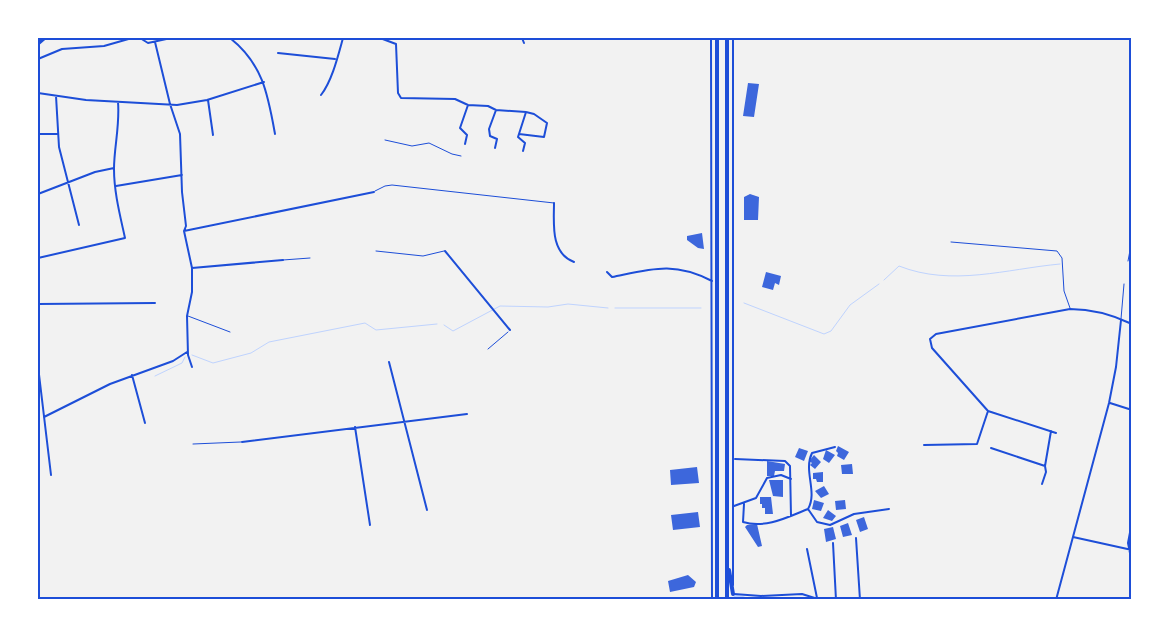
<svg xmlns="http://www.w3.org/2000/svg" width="1169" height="637" viewBox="0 0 1169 637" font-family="Mulish,sans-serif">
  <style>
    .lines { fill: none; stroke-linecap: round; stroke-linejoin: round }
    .stream { stroke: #bfd3fe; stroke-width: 1 }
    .river { stroke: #bfd3fe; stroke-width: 8 }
    .building { fill: #3d67dc }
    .path { stroke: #1d4ed8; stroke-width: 1 }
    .service { stroke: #1d4ed8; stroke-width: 1 }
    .minor { stroke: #1d4ed8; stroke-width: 2 }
    .secondary { stroke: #1d4ed8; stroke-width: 3 }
    .trunk { stroke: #1d4ed8; stroke-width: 4 }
    .neatline { fill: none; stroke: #1d4ed8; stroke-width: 2 }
  </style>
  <rect width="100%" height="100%" fill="#f2f2f2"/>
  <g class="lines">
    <path class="stream" d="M 884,280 L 899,266 C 952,287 1006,269 1060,264
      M 744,303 L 824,334 L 831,331 L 850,305 L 879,284
      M 615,308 L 701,308
      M 444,325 L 453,331 L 500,306 L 548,307 L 568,304 L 608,308
      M 192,355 L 213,363 L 251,353 L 269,342 L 365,323 L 376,330 L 437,324
      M 155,376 L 182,363 L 185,357"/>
    <path class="river" d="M 737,599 L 742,600"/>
  </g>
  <path class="building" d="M 748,83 L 759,84 L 754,117 L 743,116 Z
    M 750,194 L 759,197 L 758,220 L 744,220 L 744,197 Z
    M 702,233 L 704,249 L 698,248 L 687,240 L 687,236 Z
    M 766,272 L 781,276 L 779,285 L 775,283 L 773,290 L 762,287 Z
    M 838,446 L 849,452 L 844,460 L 837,456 L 838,453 L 836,451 Z
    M 799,448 L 808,451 L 804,461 L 795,457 Z
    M 826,450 L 835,455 L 829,463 L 823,459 Z
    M 814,455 L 821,462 L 815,469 L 810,465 L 812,463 L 809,461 Z
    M 767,461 L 785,464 L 784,471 L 775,471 L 774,476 L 767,476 Z
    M 852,464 L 853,474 L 842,474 L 841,465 Z
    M 697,467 L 699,483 L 671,485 L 670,470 Z
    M 823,472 L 823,482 L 817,482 L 816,479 L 813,479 L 813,473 Z
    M 769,480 L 783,480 L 783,497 L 773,496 Z
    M 824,486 L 829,494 L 821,498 L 815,491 Z
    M 760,497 L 771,497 L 773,514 L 765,514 L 765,508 L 762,508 L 762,504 L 760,504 Z
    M 814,500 L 824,503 L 821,511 L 812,509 Z
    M 845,500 L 846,509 L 836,510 L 835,501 Z
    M 828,510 L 836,516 L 832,521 L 823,518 Z
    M 698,512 L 700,527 L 673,530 L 671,515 Z
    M 864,517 L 868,529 L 860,532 L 856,520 Z
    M 848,523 L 852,535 L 843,537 L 840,526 Z
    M 757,524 L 762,546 L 758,547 L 745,527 L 747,525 Z
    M 833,527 L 836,539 L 826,542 L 824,529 Z
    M 688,575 L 696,582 L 694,587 L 670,592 L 668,581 Z"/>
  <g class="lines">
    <path class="path" d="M 488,349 L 508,332"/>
    <path class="service" d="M 385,140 L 412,146 L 429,143 L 452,154 L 461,156
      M 375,191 L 385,186 L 392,185 L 554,203
      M 951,242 L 1057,251 L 1062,258 L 1064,291 L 1070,308
      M 376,251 L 423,256 L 444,251
      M 283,260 L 310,258
      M 1128,261 L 1132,240
      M 188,316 L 230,332
      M 1121,319 L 1124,284
      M 193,444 L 241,442"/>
    <path class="minor" d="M 230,38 C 263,64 268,95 275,134
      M 380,38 L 396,44 L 398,93 L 401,98 L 455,99 L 468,105 L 488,106 L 496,110 L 526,112 L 534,114 L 547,123 L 544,137 L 519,134
      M 522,38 L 524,43
      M 711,38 L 712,600
      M 155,42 L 170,104 L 180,134 L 182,192 L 186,226 L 184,231 L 192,268 L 192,292 L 187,316 L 188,355 L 192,367
      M 278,53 L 335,59
      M 38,59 L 62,49 L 104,46 L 132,38 L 140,38 L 148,43 L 171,38
      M 38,93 L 86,100 L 177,105 L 207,100 L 264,82
      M 321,95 C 332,81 338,56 343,38
      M 56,96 L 59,147 L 79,225
      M 208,100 L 213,135
      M 38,134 L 57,134
      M 465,144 L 467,135 L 460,128 L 468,105
      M 495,148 L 497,139 L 490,136 L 489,129 L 496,110
      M 523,151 L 525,143 L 518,137 L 526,112
      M 116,186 L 182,175
      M 38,194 L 95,172 L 114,168
      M 554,203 C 554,223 550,253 574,262
      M 184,231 L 374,192
      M 445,251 L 510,330
      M 38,258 L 125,238 C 120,215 114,192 114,169 C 114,147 120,126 118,102
      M 192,268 L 283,260
      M 607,272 L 612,277 C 651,269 674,261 712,281
      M 38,304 L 155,303
      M 389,362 L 427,510
      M 38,366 L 51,475
      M 132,375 L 145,423
      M 1110,403 L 1132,410
      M 44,417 L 110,384 L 173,361 L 187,352
      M 355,427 L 370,525
      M 1056,433 L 988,411 L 932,348 L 930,339 L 936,334 L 1070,309 C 1093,309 1111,314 1132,324
      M 242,442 L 467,414
      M 924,445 L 977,444 L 988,411
      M 991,448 L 1045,466 L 1051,431
      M 735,459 L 785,461 L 790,466 L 791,516
      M 1042,484 L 1046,472 L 1045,466
      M 744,504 L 743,522 C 765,529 788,517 808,509 C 818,492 803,471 812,453 L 835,447
      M 734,506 L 756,498 L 767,478 L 781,475 L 791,479
      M 808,509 L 817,522 L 830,525 L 854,514 L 889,509
      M 1132,522 L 1128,543 L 1132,563
      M 1073,537 L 1132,550
      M 856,538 L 860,600
      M 833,543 L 836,600
      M 807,549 L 817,598
      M 733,585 L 733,38
      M 734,594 L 761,596 L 802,594 L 821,600
      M 1056,600 L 1109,403 L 1116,367 L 1121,320"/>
    <path class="secondary" d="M 38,44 L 45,38"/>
    <path class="trunk" d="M 717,38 L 717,600
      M 727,38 L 727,600
      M 729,570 L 733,594"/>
  </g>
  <rect width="1169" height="637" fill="none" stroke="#ffffff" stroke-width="78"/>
  <rect x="39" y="39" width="1091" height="559" class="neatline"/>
</svg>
